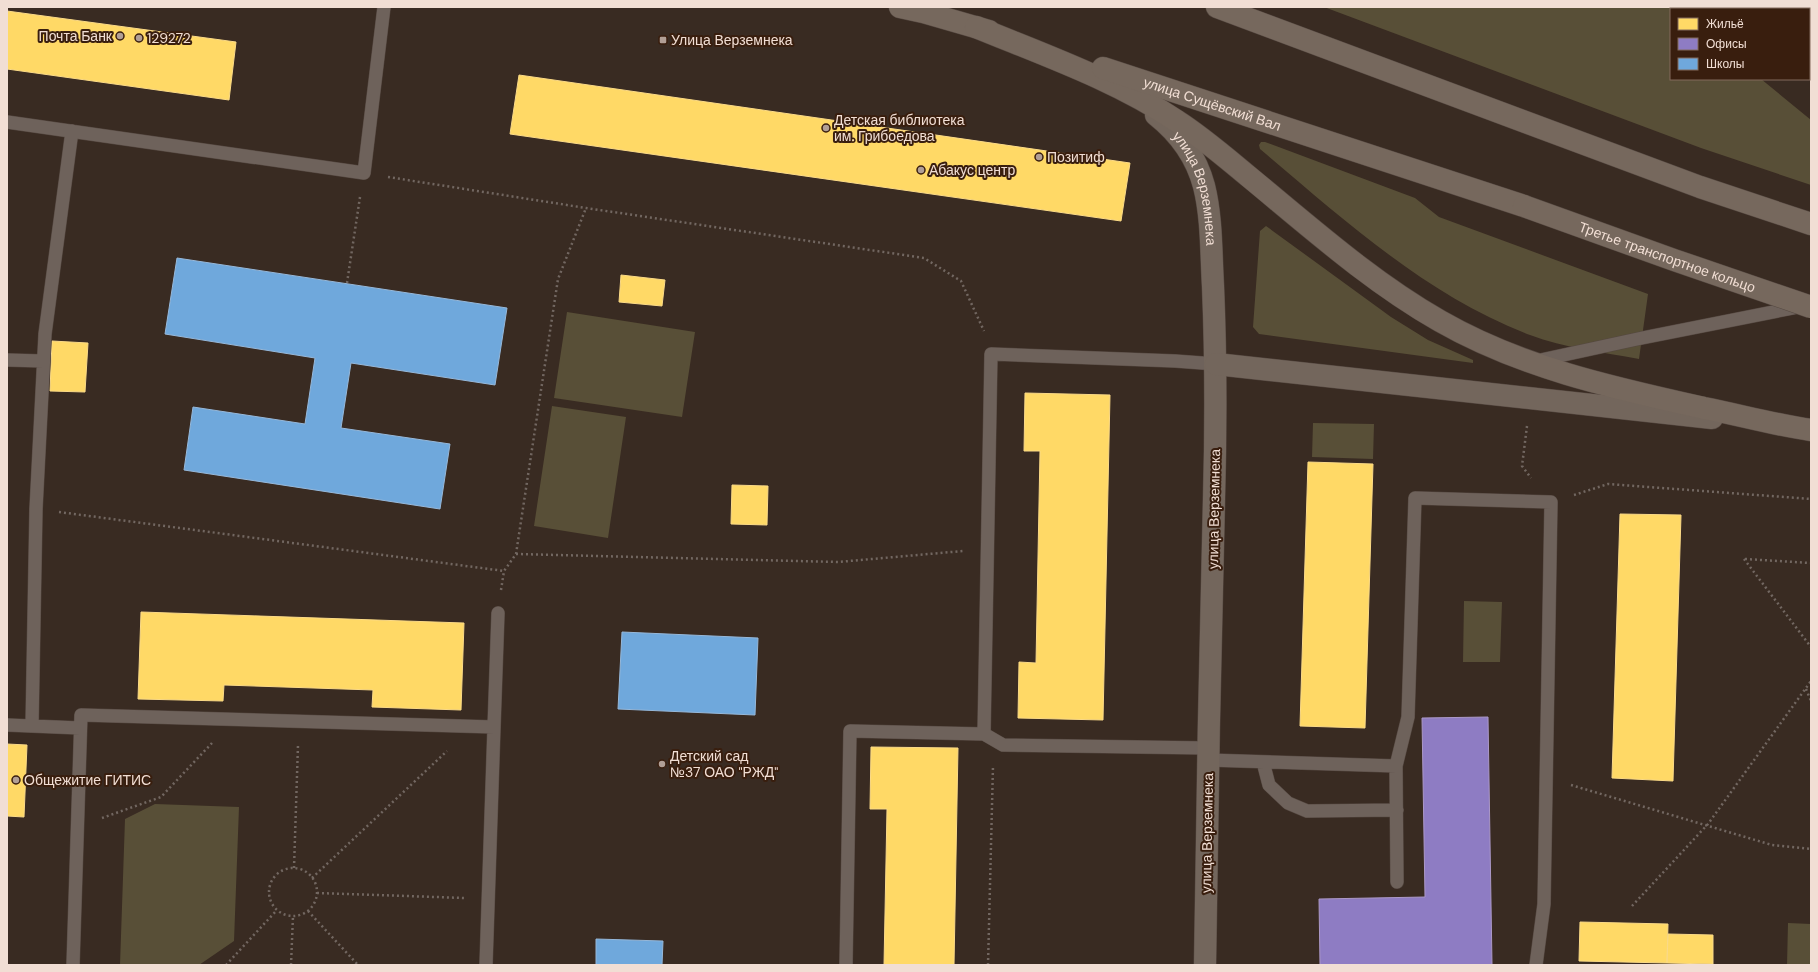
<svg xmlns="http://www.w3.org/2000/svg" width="1818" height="972" viewBox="0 0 1818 972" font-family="'DM Sans',sans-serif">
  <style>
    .green { fill: #584f37 }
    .homes { fill: #ffd966; stroke: #fbda87 }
    .offices { fill: #8e7cc3; stroke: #ac99c8 }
    .schools { fill: #6fa8dc; stroke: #96b8da }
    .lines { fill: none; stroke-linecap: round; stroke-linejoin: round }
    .lane-casing { stroke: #554841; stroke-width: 14 }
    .secondary-casing { stroke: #554841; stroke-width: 23 }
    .primary-casing { stroke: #554841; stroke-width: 23 }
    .path { stroke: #726761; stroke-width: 2.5; stroke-dasharray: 2 3; stroke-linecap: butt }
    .lane { stroke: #6e625b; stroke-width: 13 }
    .secondary { stroke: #73665c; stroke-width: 22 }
    .primary { stroke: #76685d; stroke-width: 22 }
    .primary-bridge-casing { stroke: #554841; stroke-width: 23; stroke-linecap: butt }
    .primary-bridge { stroke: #76685d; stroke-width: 22 }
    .poi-dot { fill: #b19f96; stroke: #391e0e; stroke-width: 1.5 }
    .labels { text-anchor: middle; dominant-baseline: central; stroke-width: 4; stroke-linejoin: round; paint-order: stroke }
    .poi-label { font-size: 14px; fill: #f1ded4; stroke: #391e0e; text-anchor: start }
    .street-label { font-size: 14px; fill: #f1ded4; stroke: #391e0e }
  </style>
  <rect width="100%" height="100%" fill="#392b22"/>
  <path class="green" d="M 1324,7 L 1672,7 L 1674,9 L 1671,9 L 1671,79 L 1761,79 L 1811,120 L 1811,185 L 1701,148 Z
    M 1261,142 L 1265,142 L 1415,198 L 1439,217 L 1648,294 L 1639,359 C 1603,352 1564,348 1530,335 C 1427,296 1343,219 1260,149 L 1259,145 Z
    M 1266,226 L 1391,317 L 1428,340 L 1473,360 L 1473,363 L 1259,334 L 1253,327 L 1260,231 Z
    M 567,312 L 695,332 L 682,417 L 554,398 Z
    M 552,406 L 626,417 L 608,538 L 534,526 Z
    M 1313,423 L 1374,424 L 1373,459 L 1312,457 Z
    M 1464,601 L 1502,602 L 1500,662 L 1463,662 Z
    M 155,804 L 239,807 L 234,941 L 199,965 L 120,965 L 125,819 Z
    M 1788,923 L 1811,924 L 1811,965 L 1787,965 Z"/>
  <path class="homes" d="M 7,11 L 236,42 L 229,100 L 7,69 Z
    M 519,75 L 1130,163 L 1121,221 L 510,134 Z
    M 621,275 L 665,280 L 662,306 L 619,302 Z
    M 52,341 L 88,343 L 85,392 L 50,391 Z
    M 1025,393 L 1110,395 L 1103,720 L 1018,718 L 1019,662 L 1036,663 L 1040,451 L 1024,451 Z
    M 1308,462 L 1373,464 L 1365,728 L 1300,726 Z
    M 732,485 L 768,486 L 767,525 L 731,524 Z
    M 1620,514 L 1681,515 L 1673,781 L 1612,778 Z
    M 141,612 L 464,623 L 461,710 L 372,707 L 373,690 L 224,685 L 223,701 L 138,699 Z
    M 7,744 L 27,745 L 24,817 L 7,816 Z
    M 871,747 L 958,748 L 954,965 L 884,965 L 887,809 L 870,809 Z
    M 1580,922 L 1668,924 L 1667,963 L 1579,961 Z
    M 1668,934 L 1713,935 L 1713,964 L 1667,963 Z"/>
  <path class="offices" d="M 1488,717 L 1492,965 L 1320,965 L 1319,899 L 1425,897 L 1422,718 Z"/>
  <path class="schools" d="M 177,258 L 507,308 L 495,385 L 351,363 L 341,428 L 450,444 L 440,509 L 184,470 L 193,407 L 305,424 L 315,358 L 165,334 Z
    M 622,632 L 758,638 L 755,715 L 618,709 Z
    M 596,939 L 663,941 L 662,965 L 596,965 Z"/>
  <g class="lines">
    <g class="lane-casing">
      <path id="lane" d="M 7,122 L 364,173 L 384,7
        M 7,360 L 43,361
        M 1536,361 L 1642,338 L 1803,306
        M 7,725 L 80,728
        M 32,726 L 36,509 L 45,334 L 72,131
        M 494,727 L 498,613
        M 984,734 L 1003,745 L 1208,748
        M 1208,760 L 1396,766 L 1408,717 L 1415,498 L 1551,502 L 1544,904 L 1536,965
        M 1263,762 L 1269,785 L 1288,803 L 1307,811 L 1397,810
        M 1396,766 L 1397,882
        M 73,965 L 81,715 L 494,727 L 486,965
        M 846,965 L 850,731 L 984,734 L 991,354 L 1175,361 L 1216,364"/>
    </g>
    <g class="secondary-casing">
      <g id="secondary">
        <path id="s1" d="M 1156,115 C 1180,134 1196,156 1204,186 C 1212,218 1211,253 1213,286 C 1216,358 1216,427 1214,499 C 1210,654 1207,810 1205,965"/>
        <path d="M 1216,364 L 1712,418"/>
      </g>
    </g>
    <g class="primary-casing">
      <g id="primary">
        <path d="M 900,7 L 923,12 L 989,31"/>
        <path d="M 1217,7 L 1700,187 L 1811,224"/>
        <path d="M 1744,7 L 1746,9"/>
        <path d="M 976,27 C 1044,55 1116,80 1177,121 C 1202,137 1225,157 1248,176 C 1310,227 1370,281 1440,321 C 1522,368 1614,388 1704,408 C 1740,415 1775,425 1811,430"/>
        <path d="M 1809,61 L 1811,63"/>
        <path id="s2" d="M 1103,68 L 1524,206"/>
      </g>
    </g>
    <path class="path" d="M 388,177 L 586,208 L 924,258 L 961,281 L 984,331
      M 347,283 L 360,197
      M 1527,426 L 1522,466 L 1531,478
      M 1574,495 L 1608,484 L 1811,499
      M 59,512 L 504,571
      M 516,554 L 838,562 L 963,551
      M 1744,559 L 1811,647
      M 1745,559 L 1811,563
      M 501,590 L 504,571 L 516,554 L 558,279 L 586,208
      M 1806,689 L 1811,701
      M 1571,785 L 1772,845 L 1811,849
      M 102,818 L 161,797 L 212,743
      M269 892a24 24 0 1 1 48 0a24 24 0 1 1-48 0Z
      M 294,868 L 298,745
      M 312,878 L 447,751
      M 317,893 L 465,898
      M 1632,906 L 1708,824 L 1811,681
      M 308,911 L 358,965
      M 226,965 L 277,910
      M 291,965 L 293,916
      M 988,965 L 993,766"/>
    <use href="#lane" class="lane"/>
    <use href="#secondary" class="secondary"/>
    <use href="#primary" class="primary"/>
    <g class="primary-bridge-casing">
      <g id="primary-bridge">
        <path id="s3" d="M 1524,206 L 1674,260 L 1811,307"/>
      </g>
    </g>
    <use href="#primary-bridge" class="primary-bridge"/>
  </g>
  <g class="poi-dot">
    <circle cx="120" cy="36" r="4"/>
    <circle cx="139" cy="38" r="4"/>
    <rect x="659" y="36" width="8" height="8" rx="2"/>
    <circle cx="826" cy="128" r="4"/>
    <circle cx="1039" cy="157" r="4"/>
    <circle cx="921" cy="170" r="4"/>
    <circle cx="662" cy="764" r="4"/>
    <circle cx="16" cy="780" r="4"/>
  </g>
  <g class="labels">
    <g class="poi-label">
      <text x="112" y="36" text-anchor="end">Почта Банк</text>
      <text x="147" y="38">129272</text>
      <text x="671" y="40">Улица Верземнека</text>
      <text x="834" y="120">Детская библиотека<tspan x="834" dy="16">им. Грибоедова</tspan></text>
      <text x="1047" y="157">Позитиф</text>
      <text x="929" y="170">Абакус центр</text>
      <text x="670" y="756">Детский сад<tspan x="670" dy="16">№37 ОАО "РЖД"</tspan></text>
      <text x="24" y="780">Общежитие ГИТИС</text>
    </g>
    <g class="street-label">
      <text stroke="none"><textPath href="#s2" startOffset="115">улица Сущёвский Вал</textPath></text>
      <text stroke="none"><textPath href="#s1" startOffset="87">улица Верземнека</textPath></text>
      <text stroke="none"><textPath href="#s3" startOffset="152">Третье транспортное кольцо</textPath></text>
      <text transform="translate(1214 509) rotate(-89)">улица Верземнека</text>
      <text transform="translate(1207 833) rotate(-89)">улица Верземнека</text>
    </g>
  </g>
  <rect width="1818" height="972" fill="none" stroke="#f1ded4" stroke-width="16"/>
  <rect x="1670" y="8" width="140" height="72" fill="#391e0e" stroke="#836b5d"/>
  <rect x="1678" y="18" width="20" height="12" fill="#ffd966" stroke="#836b5d"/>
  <text x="1706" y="28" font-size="12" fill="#f1ded4">Жильё</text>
  <rect x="1678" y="38" width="20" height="12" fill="#8e7cc3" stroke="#836b5d"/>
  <text x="1706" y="48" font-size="12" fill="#f1ded4">Офисы</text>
  <rect x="1678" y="58" width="20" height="12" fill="#6fa8dc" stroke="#836b5d"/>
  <text x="1706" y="68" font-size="12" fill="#f1ded4">Школы</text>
</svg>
